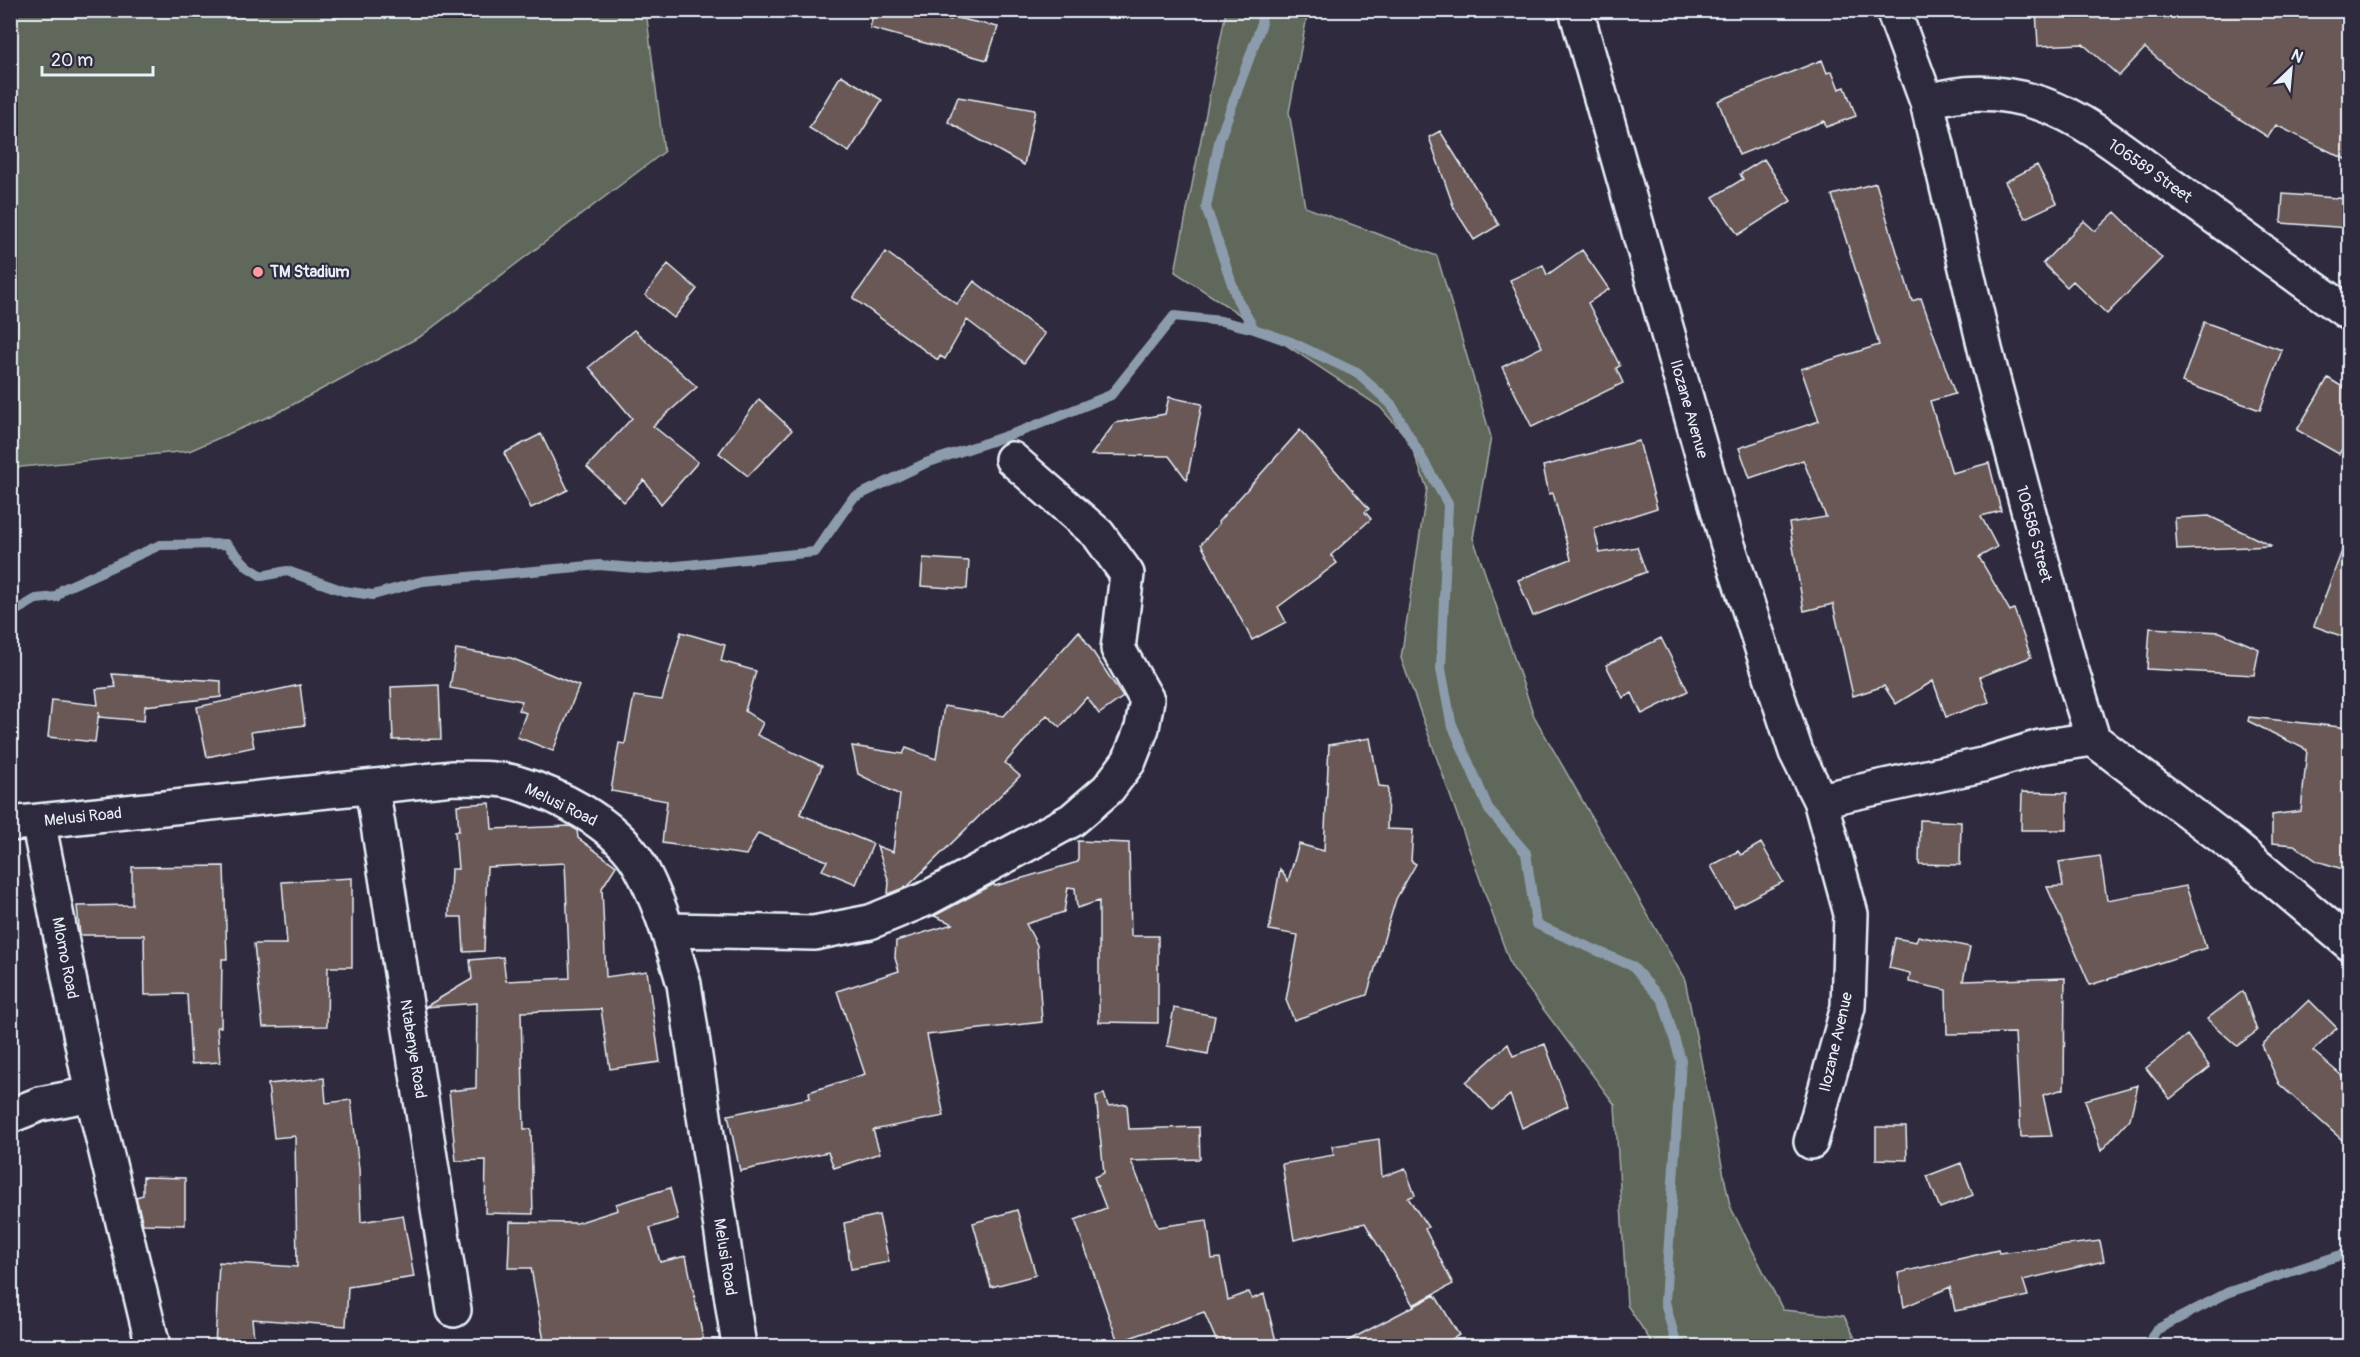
<svg xmlns="http://www.w3.org/2000/svg" width="2360" height="1357" viewBox="0 0 2360 1357" font-family="Pangolin,sans-serif">
  <style>
    .green { fill: #5e675a; stroke: #a3aca9; stroke-width: 1.5 }
    .lines { fill: none; stroke-linecap: round; stroke-linejoin: round }
    .stream { stroke: #8c9cac; stroke-width: 10 }
    .building { fill: #695856; stroke: #e8f1f8; stroke-width: 1.5 }
    .street-casing { stroke: #e8f1f8; stroke-width: 38 }
    .street { stroke: #2f2a3d; stroke-width: 33 }
    .poi-dot { fill: #ff9aa2; stroke: #2f2a3d; stroke-width: 2 }
    .labels { text-anchor: middle; dominant-baseline: central; stroke-width: 4.5; stroke-linejoin: round; paint-order: stroke }
    .street-label { font-size: 16px; fill: #e8f1f8; stroke: #2f2a3d }
    .poi-label { font-size: 16px; font-weight: bold; fill: #e8f1f8; stroke: #2f2a3d; text-anchor: start }
  </style>
  <rect width="100%" height="100%" fill="#2f2a3d"/>
  <filter id="ink" filterUnits="userSpaceOnUse"><feTurbulence type="fractalNoise" baseFrequency=".0167" numOctaves="2"/><feDisplacementMap in="SourceGraphic" scale="12" xChannelSelector="R" yChannelSelector="G"/><feConvolveMatrix kernelMatrix="1 2 1 2 8 2 1 2 1" color-interpolation-filters="sRGB"/></filter>
  <g filter="url(#ink)">
    <path class="green" d="M 11,10 L 646,11 L 664,152 L 421,336 L 279,412 L 189,451 L 11,468 Z
      M 1226,11 L 1308,11 L 1289,112 L 1305,207 L 1437,256 L 1491,437 L 1473,538 L 1534,716 L 1685,980 L 1730,1206 L 1783,1310 L 1844,1316 L 1859,1346 L 1654,1346 L 1627,1305 L 1615,1105 L 1511,966 L 1401,658 L 1427,488 L 1409,440 L 1380,407 L 1175,272 Z"/>
    <g class="lines">
      <path class="stream" d="M 1254,329 L 1237,299 L 1206,207 L 1220,138 L 1261,26 L 1262,10
        M 10,614 L 36,599 L 56,597 L 63,589 L 160,545 L 226,544 L 248,567 L 262,576 L 287,571 L 344,591 L 373,595 L 423,581 L 599,565 L 647,569 L 815,552 L 853,498 L 926,463 L 1024,430 L 1111,395 L 1174,316 L 1221,321 L 1254,329 L 1291,342 L 1357,373 L 1391,404 L 1448,504 L 1441,669 L 1451,722 L 1489,810 L 1526,853 L 1536,924 L 1632,966 L 1663,1001 L 1681,1061 L 1665,1302 L 1676,1343 L 1685,1346
        M 2147,1346 L 2156,1330 L 2229,1292 L 2350,1252"/>
    </g>
    <path class="building" d="M 874,10 L 895,10 L 951,20 L 952,17 L 998,27 L 987,60 L 870,28 Z
      M 2036,10 L 2349,10 L 2349,161 L 2276,125 L 2268,137 L 2197,92 L 2145,48 L 2119,76 L 2083,44 L 2038,46 Z
      M 1822,60 L 1827,73 L 1832,71 L 1839,89 L 1845,87 L 1856,116 L 1826,127 L 1824,121 L 1739,155 L 1718,101 Z
      M 841,75 L 882,100 L 849,152 L 809,128 Z
      M 958,97 L 1035,110 L 1024,165 L 948,122 Z
      M 1440,131 L 1499,225 L 1474,240 L 1454,208 L 1429,137 Z
      M 1764,159 L 1791,201 L 1738,235 L 1713,197 L 1743,179 L 1740,174 Z
      M 2037,165 L 2057,203 L 2025,218 L 2005,182 Z
      M 1876,183 L 1912,301 L 1921,298 L 1955,394 L 1930,401 L 1952,473 L 1989,463 L 2001,511 L 1981,516 L 1997,547 L 1979,557 L 2010,611 L 2014,609 L 2031,657 L 1980,677 L 1989,702 L 1946,717 L 1933,681 L 1896,704 L 1884,686 L 1853,696 L 1833,604 L 1804,611 L 1789,523 L 1826,517 L 1803,460 L 1750,478 L 1739,448 L 1819,421 L 1801,369 L 1879,345 L 1832,195 Z
      M 2283,194 L 2349,199 L 2349,228 L 2281,223 Z
      M 2115,212 L 2162,258 L 2107,314 L 2073,281 L 2067,287 L 2043,263 L 2084,221 L 2095,231 Z
      M 1582,250 L 1609,289 L 1588,303 L 1620,366 L 1616,368 L 1623,383 L 1532,427 L 1502,367 L 1542,347 L 1510,280 L 1543,265 L 1547,275 Z
      M 886,252 L 957,304 L 974,281 L 1045,334 L 1024,363 L 967,320 L 945,359 L 940,356 L 938,360 L 853,298 Z
      M 668,264 L 697,289 L 674,318 L 645,295 Z
      M 2204,322 L 2282,350 L 2260,410 L 2182,382 Z
      M 634,330 L 697,387 L 653,426 L 698,462 L 661,504 L 644,480 L 624,502 L 587,467 L 632,418 L 589,367 Z
      M 2328,378 L 2349,391 L 2349,437 L 2339,454 L 2297,430 Z
      M 1169,397 L 1202,404 L 1187,480 L 1169,456 L 1091,455 L 1115,423 L 1165,414 Z
      M 759,399 L 792,430 L 748,476 L 719,453 Z
      M 1300,430 L 1369,509 L 1365,512 L 1371,519 L 1331,555 L 1337,563 L 1278,607 L 1286,622 L 1252,640 L 1201,544 L 1219,524 L 1218,522 Z
      M 541,434 L 568,490 L 531,508 L 504,453 Z
      M 1639,441 L 1657,508 L 1594,528 L 1600,553 L 1637,547 L 1646,572 L 1533,616 L 1518,580 L 1571,559 L 1553,493 L 1549,494 L 1543,466 Z
      M 2209,516 L 2272,546 L 2177,550 L 2175,518 Z
      M 2346,540 L 2349,540 L 2349,639 L 2314,626 Z
      M 923,558 L 969,561 L 967,589 L 921,586 Z
      M 2150,628 L 2220,632 L 2259,649 L 2254,675 L 2147,669 Z
      M 1079,631 L 1123,697 L 1099,714 L 1087,697 L 1060,727 L 1047,715 L 1005,763 L 1020,776 L 908,886 L 888,894 L 889,882 L 877,846 L 893,852 L 900,795 L 858,774 L 852,746 L 903,754 L 906,748 L 936,759 L 944,706 L 1004,716 Z
      M 681,632 L 725,645 L 721,661 L 756,671 L 745,711 L 763,723 L 757,735 L 822,766 L 800,814 L 873,844 L 856,884 L 822,870 L 827,861 L 758,833 L 746,855 L 662,843 L 667,801 L 611,791 L 619,743 L 625,744 L 634,696 L 662,700 Z
      M 1661,638 L 1688,691 L 1642,714 L 1632,693 L 1623,698 L 1606,665 Z
      M 456,649 L 511,658 L 579,686 L 553,751 L 517,737 L 526,713 L 518,710 L 522,701 L 450,688 Z
      M 112,674 L 221,681 L 221,697 L 145,706 L 144,721 L 99,717 L 99,711 L 95,742 L 48,737 L 52,700 L 98,705 L 96,689 L 116,687 Z
      M 300,685 L 305,725 L 251,732 L 254,747 L 207,757 L 197,707 Z
      M 439,685 L 441,739 L 393,740 L 391,687 Z
      M 2249,717 L 2349,728 L 2344,792 L 2349,789 L 2349,871 L 2317,861 L 2294,845 L 2272,843 L 2272,815 L 2301,811 L 2307,750 L 2248,721 Z
      M 1370,738 L 1379,786 L 1388,787 L 1387,829 L 1413,830 L 1411,861 L 1416,864 L 1396,899 L 1367,995 L 1294,1020 L 1286,1000 L 1298,935 L 1269,930 L 1280,869 L 1288,881 L 1299,844 L 1324,851 L 1329,745 Z
      M 2022,792 L 2067,793 L 2067,830 L 2021,830 Z
      M 490,803 L 492,829 L 570,826 L 577,830 L 578,838 L 616,866 L 602,888 L 606,977 L 647,971 L 660,1062 L 610,1069 L 601,1009 L 521,1012 L 524,1129 L 531,1129 L 533,1214 L 485,1213 L 486,1160 L 456,1161 L 449,1091 L 476,1088 L 477,1003 L 425,1007 L 472,979 L 470,960 L 503,957 L 506,981 L 570,978 L 565,863 L 487,867 L 484,951 L 464,952 L 462,917 L 449,917 L 451,869 L 458,869 L 455,831 L 459,831 L 457,805 Z
      M 1920,820 L 1961,822 L 1960,865 L 1919,864 Z
      M 1078,841 L 1129,843 L 1131,936 L 1158,936 L 1158,1023 L 1099,1022 L 1099,901 L 1077,908 L 1075,888 L 1068,887 L 1064,912 L 1026,924 L 1037,945 L 1042,1022 L 927,1035 L 944,1116 L 873,1130 L 880,1153 L 834,1168 L 828,1152 L 740,1171 L 728,1115 L 810,1098 L 809,1092 L 865,1074 L 837,991 L 899,971 L 895,958 L 896,941 L 953,924 L 934,916 L 994,884 L 995,886 L 1078,862 Z
      M 1761,843 L 1783,882 L 1734,907 L 1711,866 L 1738,851 L 1741,855 Z
      M 2100,856 L 2107,900 L 2186,886 L 2206,948 L 2090,985 L 2047,887 L 2063,886 L 2059,862 Z
      M 224,866 L 227,959 L 222,959 L 221,1027 L 217,1027 L 220,1062 L 191,1064 L 187,994 L 145,995 L 144,935 L 80,935 L 77,906 L 132,905 L 132,867 Z
      M 352,878 L 352,967 L 328,967 L 327,1026 L 263,1027 L 254,944 L 287,944 L 282,882 Z
      M 1918,936 L 1970,947 L 1963,981 L 2065,978 L 2064,1089 L 2043,1095 L 2052,1136 L 2021,1137 L 2015,1033 L 1947,1034 L 1946,990 L 1909,982 L 1910,973 L 1889,968 L 1895,938 L 1916,942 Z
      M 2243,991 L 2257,1031 L 2237,1046 L 2207,1019 Z
      M 2309,1000 L 2337,1028 L 2313,1051 L 2349,1082 L 2349,1146 L 2279,1084 L 2262,1045 Z
      M 1174,1008 L 1215,1016 L 1208,1054 L 1167,1046 Z
      M 2187,1035 L 2210,1067 L 2170,1099 L 2146,1068 Z
      M 1508,1044 L 1513,1056 L 1545,1044 L 1568,1106 L 1522,1128 L 1510,1095 L 1492,1110 L 1466,1082 Z
      M 324,1078 L 326,1103 L 351,1100 L 359,1169 L 361,1222 L 403,1215 L 414,1277 L 348,1287 L 346,1326 L 252,1319 L 255,1347 L 215,1347 L 219,1262 L 297,1267 L 295,1136 L 274,1138 L 268,1084 Z
      M 2138,1085 L 2130,1119 L 2101,1151 L 2085,1100 Z
      M 1104,1094 L 1108,1106 L 1127,1104 L 1129,1129 L 1199,1127 L 1200,1159 L 1131,1161 L 1158,1227 L 1207,1220 L 1212,1259 L 1220,1258 L 1228,1300 L 1249,1292 L 1252,1299 L 1264,1294 L 1276,1341 L 1256,1347 L 1219,1347 L 1204,1312 L 1118,1342 L 1075,1220 L 1106,1208 L 1094,1177 L 1104,1173 L 1096,1096 Z
      M 1876,1127 L 1906,1127 L 1907,1160 L 1876,1159 Z
      M 1379,1139 L 1382,1177 L 1405,1168 L 1415,1195 L 1408,1198 L 1428,1227 L 1425,1229 L 1453,1284 L 1413,1305 L 1365,1223 L 1294,1240 L 1282,1164 L 1334,1155 L 1332,1146 Z
      M 1961,1163 L 1973,1195 L 1940,1208 L 1927,1176 Z
      M 143,1177 L 185,1178 L 185,1225 L 143,1224 L 136,1197 L 143,1195 Z
      M 670,1188 L 678,1219 L 650,1228 L 660,1262 L 686,1256 L 703,1338 L 653,1347 L 545,1347 L 531,1268 L 508,1268 L 510,1222 L 577,1223 L 618,1210 L 616,1204 Z
      M 1017,1210 L 1036,1275 L 991,1287 L 973,1223 Z
      M 879,1215 L 889,1262 L 851,1269 L 844,1223 Z
      M 2100,1241 L 2104,1261 L 2023,1280 L 2028,1296 L 1955,1311 L 1950,1287 L 1904,1307 L 1898,1273 L 1998,1250 L 1999,1253 Z
      M 1435,1295 L 1459,1335 L 1439,1347 L 1336,1347 Z"/>
    <g class="lines">
      <g class="street-casing">
        <path id="street" d="M 1576,10 L 1727,542 L 1796,752 L 1820,800 L 1851,914 L 1848,1007 L 1811,1142
          M 1893,10 L 1927,102 L 1986,353 L 2069,662 L 2093,739 L 2235,847 L 2350,944
          M 1927,102 C 1965,89 2003,91 2042,104 C 2088,120 2130,156 2169,184 C 2229,227 2289,271 2350,314
          M 372,787 L 454,1310
          M 1820,800 L 1982,765 L 2040,747 L 2093,739
          M 38,821 L 92,1094 L 153,1346
          M 10,824 L 453,778 C 473,779 498,777 517,783 C 559,795 611,822 636,859 C 657,893 673,946 684,984 L 739,1346
          M 668,930 L 814,933 L 870,922 L 926,899 L 1072,820 L 1108,789 L 1129,761 L 1142,728 L 1147,700 L 1118,649 L 1127,574 L 1098,534 L 1012,459
          M 10,1116 L 40,1104 L 92,1094"/>
      </g>
      <use href="#street" class="street"/>
    </g>
  </g>
  <circle class="poi-dot" cx="258" cy="272" r="6"/>
  <g class="labels">
    <g class="street-label">
      <text transform="translate(2150 171) rotate(35)">106589 Street</text>
      <text transform="translate(1689 409) rotate(74)">Ilozane Avenue</text>
      <text transform="translate(2034 534) rotate(75)">106586 Street</text>
      <text transform="translate(561 805) rotate(26)">Melusi Road</text>
      <text transform="translate(83 817) rotate(-6)">Melusi Road</text>
      <text transform="translate(65 958) rotate(79)">Mlomo Road</text>
      <text transform="translate(1836 1042) rotate(-77)">Ilozane Avenue</text>
      <text transform="translate(413 1049) rotate(81)">Ntabenye Road</text>
      <text transform="translate(725 1257) rotate(81)">Melusi Road</text>
    </g>
    <g class="poi-label">
      <text x="270" y="272">TM Stadium</text>
    </g>
  </g>
  <rect width="2360" height="1357" fill="none" stroke="#2f2a3d" stroke-width="36"/>
  <rect x="18" y="18" width="2324" height="1321" fill="none" stroke="#e8f1f8" stroke-width="2" filter="url(#ink)"/>
  <g transform="translate(2291 69) rotate(26)" stroke="#2f2a3d" stroke-width="4.5" paint-order="stroke">
  <path d="M0-4.5L10 22L0 15L-10 22Z" fill="#e8f1f8"/>
  <text y="-9" font-size="16" font-weight="bold" text-anchor="middle" fill="#e8f1f8">N</text>
  </g>
  <path d="M42 66v9h111v-9" fill="none" stroke="#e8f1f8" stroke-width="3"/>
  <text x="51" y="66" font-size="18" fill="#e8f1f8" stroke="#2f2a3d" stroke-width="4.5" paint-order="stroke">20 m</text>
</svg>
